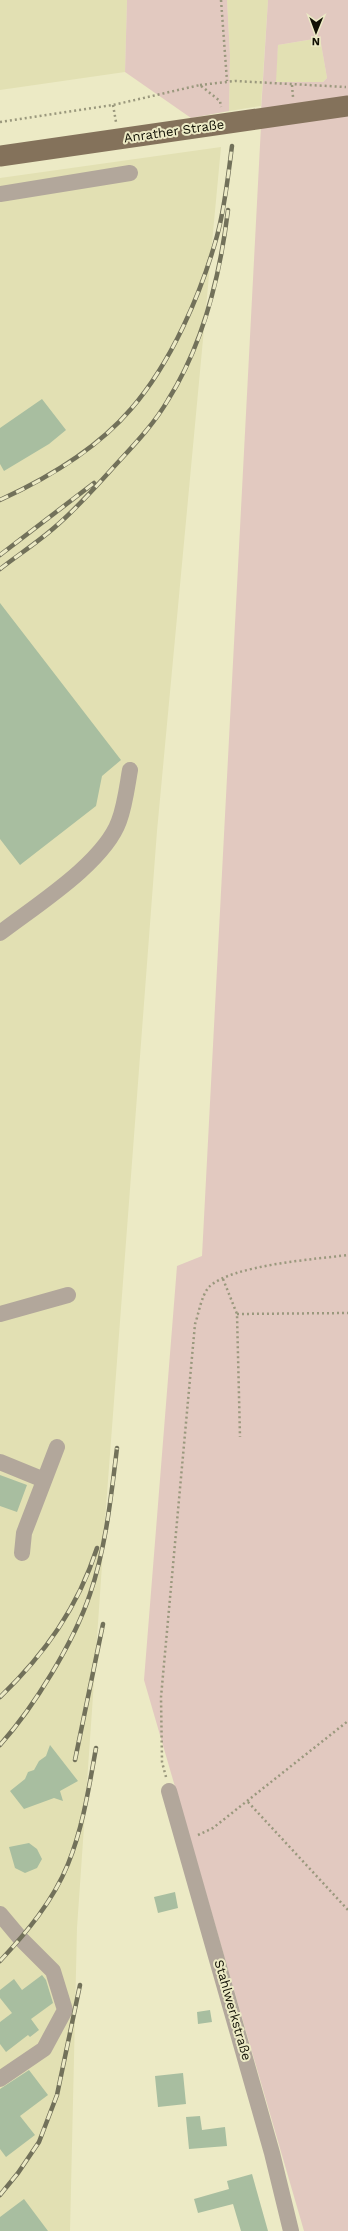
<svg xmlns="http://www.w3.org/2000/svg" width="348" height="2231" viewBox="0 0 348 2231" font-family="'Work Sans',sans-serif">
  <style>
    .built { fill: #e2e0b3 }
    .green { fill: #e2c9c0; fill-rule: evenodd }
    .building { fill: #a8bea0 }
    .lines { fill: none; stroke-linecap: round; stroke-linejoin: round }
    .path { stroke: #9a987d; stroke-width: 2.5; stroke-dasharray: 2 3; stroke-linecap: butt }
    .minor { stroke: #b2a79b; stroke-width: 16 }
    .major { stroke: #84725b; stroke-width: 21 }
    .rail-casing { stroke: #72715a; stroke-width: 4.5 }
    .rail { stroke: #eceac5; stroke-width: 3; stroke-dasharray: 9; stroke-linecap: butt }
    .labels { text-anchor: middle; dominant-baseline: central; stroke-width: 4; stroke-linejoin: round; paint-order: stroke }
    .street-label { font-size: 13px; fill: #121105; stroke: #eceac5 }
  </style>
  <rect width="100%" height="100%" fill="#eceac5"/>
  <path class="built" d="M 0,0 L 127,0 L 125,72 L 0,90 Z
    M 227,0 L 268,0 L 261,106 L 229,111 L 230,55 Z
    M 320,38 L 327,78 L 323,82 L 275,82 L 278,45 Z
    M 221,147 L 157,831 L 106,1507 L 77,1928 L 70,2231 L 0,2231 L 0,178 Z"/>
  <path class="green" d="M 127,0 L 227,0 L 230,55 L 229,111 L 191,118 L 125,72 Z
    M 268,0 L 348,0 L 348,98 L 261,111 ZM 320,38 L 327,78 L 323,82 L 276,82 L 278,45 Z
    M 348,113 L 348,2231 L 304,2231 L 144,1680 L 177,1266 L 202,1256 L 261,126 Z"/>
  <path class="building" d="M 42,399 L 66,430 L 49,444 L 4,471 L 0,464 L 0,428 Z
    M 0,603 L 121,760 L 102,776 L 96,806 L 20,865 L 0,839 Z
    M 0,1475 L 27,1485 L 17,1512 L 0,1506 Z
    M 50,1745 L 78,1781 L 60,1791 L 63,1801 L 54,1798 L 24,1809 L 10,1791 L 25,1779 L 28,1772 L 34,1770 L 39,1761 L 46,1756 Z
    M 29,1843 L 37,1849 L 42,1859 L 37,1868 L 25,1873 L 15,1868 L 9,1847 Z
    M 175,1892 L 178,1908 L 158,1913 L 154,1897 Z
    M 42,1975 L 46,1980 L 53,2003 L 31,2019 L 39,2030 L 30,2037 L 28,2035 L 6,2052 L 0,2044 L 0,2022 L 12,2013 L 0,1998 L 0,1990 L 14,1979 L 22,1990 Z
    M 210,2010 L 212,2022 L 198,2024 L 197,2012 Z
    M 29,2070 L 48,2095 L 20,2116 L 35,2135 L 6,2157 L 0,2149 L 0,2089 Z
    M 183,2073 L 186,2104 L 158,2107 L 155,2076 Z
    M 200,2116 L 202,2130 L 225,2127 L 227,2146 L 189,2149 L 186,2117 Z
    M 252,2174 L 268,2231 L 241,2231 L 233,2204 L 198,2213 L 194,2199 L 229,2189 L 227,2181 Z
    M 24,2199 L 48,2231 L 0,2231 L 0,2217 Z"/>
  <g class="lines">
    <path class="path" d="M 221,0 L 227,81
      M 200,85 L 235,81 L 346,87
      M 292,85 L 293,97
      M 113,105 L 116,122
      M 0,122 L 113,105 L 200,85 L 220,101 L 221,107
      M 223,1279 L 237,1314 L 240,1437
      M 237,1314 L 348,1313
      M 166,1777 L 162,1762 L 161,1697 L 195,1324 C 199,1313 201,1296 209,1287 C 231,1265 317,1259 348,1255
      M 248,1802 L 348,1910
      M 198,1835 L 213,1828 L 348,1721"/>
    <path class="minor" d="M 0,194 L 130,173
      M 0,933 C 35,906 104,863 119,821 C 125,805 127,787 130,770
      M 0,1314 L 68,1295
      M 0,1462 L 44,1480
      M 22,1553 L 24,1533 L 57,1447
      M 169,1791 L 272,2153 L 291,2231
      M 0,1914 L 21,1939 L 53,1971 L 65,2010 L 44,2049 L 0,2079"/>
    <path class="major" d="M 0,156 L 348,106"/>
    <g class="rail-casing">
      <path id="rail" d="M 0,500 C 48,478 96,450 131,409 C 171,363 201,294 217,236 C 225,207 228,176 232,146
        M 0,555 L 94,483
        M 0,569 C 18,555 38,542 55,527 C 75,510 93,490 111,470 C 131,448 153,426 168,400 C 204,343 220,276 228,210
        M 0,1697 C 45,1654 78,1607 97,1548
        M 0,1745 C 34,1707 74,1642 90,1594 C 106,1547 111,1497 117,1448
        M 75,1760 L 103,1624
        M 0,1961 C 27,1932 53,1901 68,1864 C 83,1827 89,1787 96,1748
        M 0,2195 L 18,2173 L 39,2142 L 57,2095 L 80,1985"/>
    </g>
    <use href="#rail" class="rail"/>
  </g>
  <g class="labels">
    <g class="street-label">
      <text transform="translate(174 131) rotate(-8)">Anrather Straße</text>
      <text transform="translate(233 2010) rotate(74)">Stahlwerkstraße</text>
    </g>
  </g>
  <g transform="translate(316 32) rotate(181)" stroke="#eceac5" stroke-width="3" paint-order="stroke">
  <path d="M0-3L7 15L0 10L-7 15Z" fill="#121105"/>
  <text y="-6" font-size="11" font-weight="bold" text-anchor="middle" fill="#121105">N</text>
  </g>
</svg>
